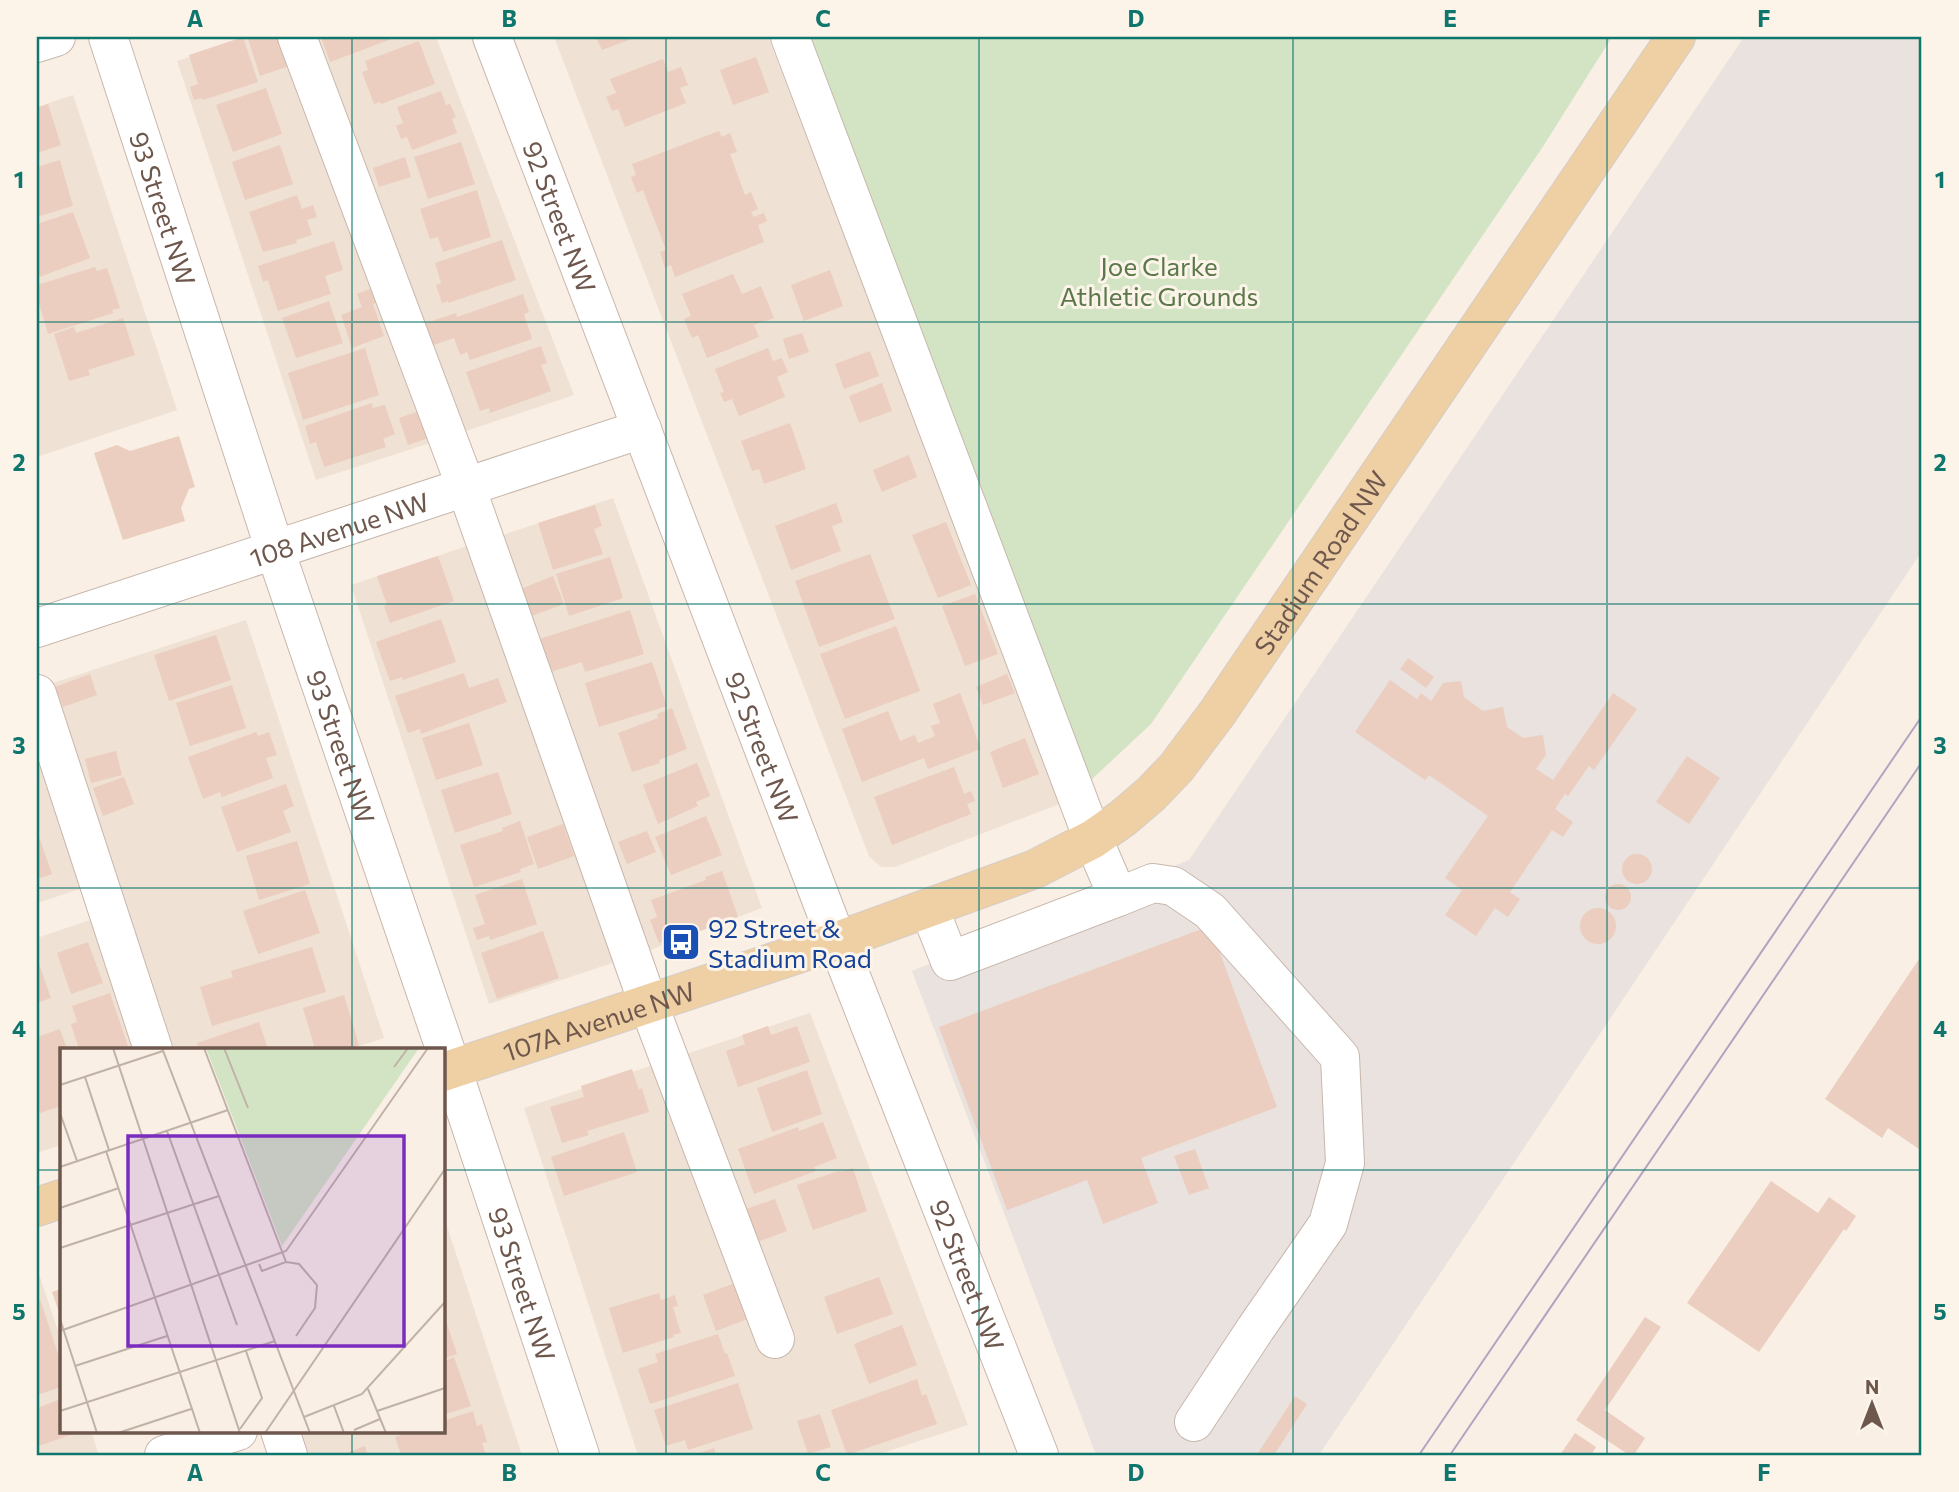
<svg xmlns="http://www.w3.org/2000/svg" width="1959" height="1492" viewBox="0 0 1959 1492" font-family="Commissioner,sans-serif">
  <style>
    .residential { fill: #efe1d3 }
    .industrial { fill: #e9e2de }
    .green { fill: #d3e4c4 }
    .building { fill: #ebcebf }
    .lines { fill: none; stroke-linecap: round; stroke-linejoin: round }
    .minor-casing { stroke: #c8b7ac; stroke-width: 40 }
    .major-casing { stroke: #d4cdca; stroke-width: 40 }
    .minor { stroke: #fff; stroke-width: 38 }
    .major { stroke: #efcfa4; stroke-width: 38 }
    .tram { stroke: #b2a4c0; stroke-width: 2 }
    .grid { fill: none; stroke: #0f766e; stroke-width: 2; stroke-opacity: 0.55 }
    .labels { text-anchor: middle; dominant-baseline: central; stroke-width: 6; stroke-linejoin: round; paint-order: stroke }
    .street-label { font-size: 26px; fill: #6e574d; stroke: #fcf4e9 }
    .park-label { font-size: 26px; fill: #5a784a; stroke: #fcf4e9 }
    .transit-label { font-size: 26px; fill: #164399; stroke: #fcf4e9; text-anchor: start }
    .inset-road { fill: none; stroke: #c1b2a8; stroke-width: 2 }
    .view { fill: #7b2cbf; fill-opacity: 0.15; stroke: #7b2cbf; stroke-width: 3.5 }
    .inset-edge { fill: none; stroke: #6e574d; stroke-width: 3.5 }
    .neatline { fill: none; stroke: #0f766e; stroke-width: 2.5 }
    .grid-label { font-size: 23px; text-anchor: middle; font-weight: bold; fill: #0f766e }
  </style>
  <rect width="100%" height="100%" fill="#f9efe4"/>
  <path class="residential" d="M 250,37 L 289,37 L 433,442 L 316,480 L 177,61 Z
    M 315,37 L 436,37 L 574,395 L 457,434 Z
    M 554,37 L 768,37 L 1062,803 L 895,867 L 882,867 L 875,862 L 869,856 Z
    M 73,95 L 177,410 L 37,457 L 37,107 Z
    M 613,498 L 762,908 L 642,953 L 494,538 Z
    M 470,545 L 618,961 L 489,1004 L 351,585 Z
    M 246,620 L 384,1038 L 350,1049 L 174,1049 L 53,683 Z
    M 37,738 L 86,887 L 37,903 Z
    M 96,918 L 139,1049 L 61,1049 L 61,1145 L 37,1153 L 37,938 Z
    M 810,1013 L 968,1425 L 876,1455 L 638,1455 L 524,1108 Z
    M 443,1214 L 522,1455 L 308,1455 L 300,1431 L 443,1431 Z
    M 37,1268 L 61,1340 L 61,1431 L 91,1431 L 99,1455 L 37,1455 Z"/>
  <path class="industrial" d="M 1744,37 L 1922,37 L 1922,551 L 1319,1455 L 1096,1455 L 912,971 L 1189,860 Z"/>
  <path class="green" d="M 805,37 L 1612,37 L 1542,148 L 1151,724 L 1091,780 Z"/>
  <path class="building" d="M 243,37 L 258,82 L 203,100 L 202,98 L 194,100 L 190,87 L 198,84 L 189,55 Z
    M 254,37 L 283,37 L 292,65 L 260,76 L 248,39 Z
    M 321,37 L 397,37 L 330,62 Z
    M 596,37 L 637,37 L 602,50 Z
    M 419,41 L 435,84 L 381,104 L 380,102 L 374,104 L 362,72 L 368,70 L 365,61 Z
    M 756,57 L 769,92 L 733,105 L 720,70 Z
    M 663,59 L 668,72 L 681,67 L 688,85 L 680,88 L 686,103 L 625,127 L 618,109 L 612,111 L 606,97 L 616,93 L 610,79 Z
    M 266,88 L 282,134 L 233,152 L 216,105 Z
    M 441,91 L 446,105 L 450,104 L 456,117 L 452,119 L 457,133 L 412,150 L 407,137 L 401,139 L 396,126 L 403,123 L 397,107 Z
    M 48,104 L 61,145 L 37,153 L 37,108 Z
    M 719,131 L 722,137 L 730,133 L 737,152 L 730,154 L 745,195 L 751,192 L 758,209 L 751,212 L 754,217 L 764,213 L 767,221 L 758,225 L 764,242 L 675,277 L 671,265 L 665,268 L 660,252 L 666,250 L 643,190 L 637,193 L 631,177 L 636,175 L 632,164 Z
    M 461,142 L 475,184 L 428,199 L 414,157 Z
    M 280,145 L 293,184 L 245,200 L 232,162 Z
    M 405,157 L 411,177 L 379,187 L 373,168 Z
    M 60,160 L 73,206 L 37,217 L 37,167 Z
    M 477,190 L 491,237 L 443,252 L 438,237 L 430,239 L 420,209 Z
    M 297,195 L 302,209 L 313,205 L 317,217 L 307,220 L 312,235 L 296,240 L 297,243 L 263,252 L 249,212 Z
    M 73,212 L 90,258 L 37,278 L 37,224 Z
    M 502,240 L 516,280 L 448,303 L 448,301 L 442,303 L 436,285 L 441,283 L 435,263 Z
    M 334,241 L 343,270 L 325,276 L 331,294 L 278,311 L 268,280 L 263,282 L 258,266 Z
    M 95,267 L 97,271 L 107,268 L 120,308 L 112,310 L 113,313 L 48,334 L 37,297 L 37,285 Z
    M 830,270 L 843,306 L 804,321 L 791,285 Z
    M 733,274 L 742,294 L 761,286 L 774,318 L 754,325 L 759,337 L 707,358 L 698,335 L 692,338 L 684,319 L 691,316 L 682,294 Z
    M 372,288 L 377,302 L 373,304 L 384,336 L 352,348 L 341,315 L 362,307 L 357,294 Z
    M 523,294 L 529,312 L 524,314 L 532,339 L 470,360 L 467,352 L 460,355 L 454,338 L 428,347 L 420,325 L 456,313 L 457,317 Z
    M 329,301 L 343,343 L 296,358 L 282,318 Z
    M 123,318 L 135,355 L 88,370 L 90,375 L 69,381 L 54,334 L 74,327 L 76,333 Z
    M 802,333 L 809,352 L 789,359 L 783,339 Z
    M 541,346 L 547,363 L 541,365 L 551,391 L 490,413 L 489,408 L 480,411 L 466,372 Z
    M 365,348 L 379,395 L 303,420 L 288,373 Z
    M 768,348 L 773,361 L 782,358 L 788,372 L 777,377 L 785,397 L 739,416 L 732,399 L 724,402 L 720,393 L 724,392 L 715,369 Z
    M 870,351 L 879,376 L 844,389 L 835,364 Z
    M 882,383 L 892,411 L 859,423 L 849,396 Z
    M 372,403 L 373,408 L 385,405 L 395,434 L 383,439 L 386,447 L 324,467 L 316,442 L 310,444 L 305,426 Z
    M 419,411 L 428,438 L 408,445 L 399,418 Z
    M 790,423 L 806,469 L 764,484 L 759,469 L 752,471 L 741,441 Z
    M 179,436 L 195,487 L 189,489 L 181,508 L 185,521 L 123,540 L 94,453 L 117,445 L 130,451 Z
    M 909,455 L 917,477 L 882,492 L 873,470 Z
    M 836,503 L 843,522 L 832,526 L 841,551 L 791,570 L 775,526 Z
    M 595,505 L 602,526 L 594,529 L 603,554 L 553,570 L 538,523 Z
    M 946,522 L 971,585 L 938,598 L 912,535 Z
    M 870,554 L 895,619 L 819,647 L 795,581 Z
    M 438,556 L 454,601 L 390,623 L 384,606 L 387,605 L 377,576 Z
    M 610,557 L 623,598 L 569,616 L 556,574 Z
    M 553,576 L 564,604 L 521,620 L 511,593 Z
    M 975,594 L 998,654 L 965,666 L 942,606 Z
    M 630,610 L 644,654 L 585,672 L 582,662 L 544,674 L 533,641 Z
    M 441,619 L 456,662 L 403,680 L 402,677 L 390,681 L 376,642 Z
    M 896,626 L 920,691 L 845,719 L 820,654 Z
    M 216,635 L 231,680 L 169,701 L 154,655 Z
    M 1408,658 L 1434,677 L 1426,688 L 1400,669 Z
    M 652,662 L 667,706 L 599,727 L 585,683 Z
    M 464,673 L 469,688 L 498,678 L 507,702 L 421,734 L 420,729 L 408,733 L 395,696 Z
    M 90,674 L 97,695 L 63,707 L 55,687 Z
    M 1007,674 L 1015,693 L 983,705 L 976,687 Z
    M 1390,680 L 1417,699 L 1421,693 L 1431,701 L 1443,683 L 1461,681 L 1464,697 L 1483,711 L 1503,707 L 1507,727 L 1523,738 L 1543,735 L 1546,755 L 1536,769 L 1553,780 L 1613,693 L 1637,709 L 1594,770 L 1589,766 L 1568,796 L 1565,794 L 1555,809 L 1573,822 L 1563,837 L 1552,830 L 1510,892 L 1520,899 L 1508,917 L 1495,908 L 1476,936 L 1445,915 L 1462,890 L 1445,878 L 1488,816 L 1429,775 L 1425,780 L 1355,732 Z
    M 232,685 L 246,728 L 190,746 L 176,703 Z
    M 960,693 L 981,749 L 928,769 L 924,758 L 862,782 L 842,729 L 888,711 L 900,741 L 915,735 L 918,743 L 935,736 L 931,726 L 940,723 L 933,704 Z
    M 672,708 L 687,749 L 659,760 L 660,763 L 632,772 L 618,733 L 658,718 L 657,714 Z
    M 469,723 L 483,765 L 436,780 L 422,738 Z
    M 256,732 L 258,736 L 269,732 L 277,755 L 266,758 L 273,778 L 222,797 L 220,792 L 203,799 L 188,757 Z
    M 1025,738 L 1039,774 L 1003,788 L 990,752 Z
    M 116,751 L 122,775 L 91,783 L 85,759 Z
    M 1687,756 L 1720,778 L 1689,824 L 1656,802 Z
    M 697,763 L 710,796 L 696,802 L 698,806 L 658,824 L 643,785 Z
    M 954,767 L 964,794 L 971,791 L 975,801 L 967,804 L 971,814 L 892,845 L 874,797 Z
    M 498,772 L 512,814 L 455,833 L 441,790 Z
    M 124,777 L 134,804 L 103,816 L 93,788 Z
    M 286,784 L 294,806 L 283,811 L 291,832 L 237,852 L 221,807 Z
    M 706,816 L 722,855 L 671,875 L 655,837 Z
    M 520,821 L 534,864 L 520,869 L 521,872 L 474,887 L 460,845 L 503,831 L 502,828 Z
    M 563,824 L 574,856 L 538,869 L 527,837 Z
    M 37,831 L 52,874 L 37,879 Z
    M 647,831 L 656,852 L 627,864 L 618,842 Z
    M 297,841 L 310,884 L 259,900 L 246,856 Z
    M1622 869a15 15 0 1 1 30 0a15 15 0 1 1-30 0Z
    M 722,871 L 738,917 L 667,943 L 666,940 L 659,943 L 650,920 L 657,917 L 651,900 L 706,880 L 705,877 Z
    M 522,879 L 537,924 L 490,940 L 489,936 L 477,940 L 473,928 L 485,924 L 475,895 Z
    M1605 897a13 13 0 1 1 26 0a13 13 0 1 1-26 0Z
    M 305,890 L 320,933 L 258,954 L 243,911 Z
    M1580 926a18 18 0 1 1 36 0a18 18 0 1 1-36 0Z
    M 1210,926 L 1277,1107 L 1141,1158 L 1158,1203 L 1103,1224 L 1087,1180 L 1007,1210 L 939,1027 Z
    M 543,931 L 559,978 L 497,999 L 481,953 Z
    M 88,942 L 103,983 L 71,994 L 57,953 Z
    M 312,947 L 326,992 L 212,1026 L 200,987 L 233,977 L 231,971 Z
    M 37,958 L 51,998 L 37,1003 Z
    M 1919,959 L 1922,961 L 1922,1151 L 1888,1128 L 1882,1138 L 1825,1099 Z
    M 110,993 L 129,1049 L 79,1049 L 71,1024 L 77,1022 L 72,1006 Z
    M 344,995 L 359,1045 L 346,1049 L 315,1049 L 303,1008 Z
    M 259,1022 L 268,1049 L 199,1049 L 197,1043 Z
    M 768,1026 L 771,1035 L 797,1026 L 810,1062 L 738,1087 L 726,1051 L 745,1044 L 742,1035 Z
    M 60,1029 L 67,1049 L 61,1049 L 61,1106 L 40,1113 L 37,1103 L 37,1037 Z
    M 632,1069 L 639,1090 L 642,1088 L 649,1112 L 587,1131 L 589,1135 L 562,1143 L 550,1107 L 584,1097 L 581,1086 Z
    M 807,1070 L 822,1114 L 772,1132 L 757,1088 Z
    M 823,1122 L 837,1158 L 814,1167 L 816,1171 L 754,1194 L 738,1149 L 798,1127 L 799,1131 Z
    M 624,1132 L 637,1172 L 564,1196 L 551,1157 Z
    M 1195,1149 L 1209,1188 L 1189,1195 L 1174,1156 Z
    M 853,1168 L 867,1211 L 813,1230 L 797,1185 L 841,1170 L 841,1172 Z
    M 1771,1181 L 1818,1213 L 1829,1197 L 1856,1216 L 1846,1231 L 1844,1229 L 1759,1352 L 1687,1303 Z
    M 775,1199 L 787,1231 L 752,1244 L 740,1211 Z
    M 879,1277 L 893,1314 L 837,1334 L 824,1297 Z
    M 740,1281 L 753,1317 L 716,1331 L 703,1295 Z
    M 61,1289 L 61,1318 L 52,1292 Z
    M 659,1293 L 661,1300 L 675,1295 L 678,1306 L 673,1307 L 681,1333 L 673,1335 L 674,1337 L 623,1353 L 609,1308 Z
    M 40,1299 L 61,1363 L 61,1387 L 37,1395 L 37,1300 Z
    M 443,1312 L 457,1354 L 443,1359 Z
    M 1645,1317 L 1661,1327 L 1605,1410 L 1645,1438 L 1634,1455 L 1629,1455 L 1576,1420 Z
    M 902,1325 L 917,1365 L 869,1384 L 854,1344 Z
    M 718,1334 L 725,1354 L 727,1353 L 735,1376 L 650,1404 L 638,1369 L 658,1362 L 655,1354 Z
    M 454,1357 L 471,1406 L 443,1415 L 443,1362 Z
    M 917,1379 L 922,1396 L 926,1394 L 937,1424 L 847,1455 L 831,1410 Z
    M 738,1383 L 753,1429 L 688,1450 L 685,1440 L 666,1446 L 654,1410 Z
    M 1295,1396 L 1307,1404 L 1274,1455 L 1262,1455 L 1258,1453 Z
    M 61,1399 L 61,1431 L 81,1431 L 39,1446 L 37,1440 L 37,1408 Z
    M 473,1411 L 477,1426 L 482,1424 L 487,1442 L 482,1443 L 486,1455 L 401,1455 L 395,1437 L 413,1431 L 443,1431 L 443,1421 Z
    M 820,1414 L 831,1447 L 808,1454 L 797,1421 Z
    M 1575,1433 L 1596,1447 L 1591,1455 L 1560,1455 Z
    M 365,1446 L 368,1455 L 341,1455 Z
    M 714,1448 L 716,1455 L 694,1455 Z"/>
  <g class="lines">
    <g class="minor-casing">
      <g id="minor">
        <path id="s1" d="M 108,37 L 275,550 L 452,1069 L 580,1455"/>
        <path d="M 297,37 L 466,487 L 648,1003 L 775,1339"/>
        <path id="s2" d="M 492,37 L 837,941 L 1039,1455"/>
        <path d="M 790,37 L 1093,839 L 1118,897 L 950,961 L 929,908"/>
        <path d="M 37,43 L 56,37"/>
        <path id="s3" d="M 37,628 L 642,429"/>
        <path d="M 37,694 L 153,1049"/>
        <path d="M 1118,897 L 1153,883 L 1173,886 L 1210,911 L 1340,1057 L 1345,1163 L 1328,1224 L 1256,1328 L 1194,1422"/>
        <path d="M 280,1431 L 288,1455"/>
        <path d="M 164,1455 L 238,1431"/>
      </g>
    </g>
    <g class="major-casing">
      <g id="major">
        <path id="s4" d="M 443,1072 L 837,941 L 1035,869 L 1093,839 L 1123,818 L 1151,794 L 1176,768 L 1218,712 L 1676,37"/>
        <path d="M 37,1207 L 61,1199"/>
      </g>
    </g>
    <use href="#minor" class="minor"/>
    <use href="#major" class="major"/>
    <path class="tram" d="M 1419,1455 L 1922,716
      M 1450,1455 L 1922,762"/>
  </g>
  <path class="grid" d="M 352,37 L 352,1049M 666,37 L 666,1455M 979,37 L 979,1455M 1293,37 L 1293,1455M 1607,37 L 1607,1455M 37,322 L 1922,322M 37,604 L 1922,604M 37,888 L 1922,888M 37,1170 L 61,1170M 443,1170 L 1922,1170M 352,1431 L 352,1455"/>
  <defs>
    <g id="bus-square" transform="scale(2.0125)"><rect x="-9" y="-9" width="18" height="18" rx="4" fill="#1a4fb4" stroke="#fcf4e9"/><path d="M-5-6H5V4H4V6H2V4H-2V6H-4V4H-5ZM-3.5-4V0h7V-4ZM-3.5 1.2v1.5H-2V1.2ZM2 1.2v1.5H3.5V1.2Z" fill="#fff"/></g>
  </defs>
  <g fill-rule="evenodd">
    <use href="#bus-square" x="681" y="942"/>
  </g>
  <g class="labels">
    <g class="street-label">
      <text stroke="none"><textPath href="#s1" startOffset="180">93 Street NW</textPath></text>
      <text stroke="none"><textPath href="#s2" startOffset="192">92 Street NW</textPath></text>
      <text stroke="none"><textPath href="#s3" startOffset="318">108 Avenue NW</textPath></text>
      <text stroke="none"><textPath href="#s4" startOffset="1052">Stadium Road NW</textPath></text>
      <text stroke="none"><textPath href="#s1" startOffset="747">93 Street NW</textPath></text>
      <text stroke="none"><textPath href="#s2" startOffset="760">92 Street NW</textPath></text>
      <text stroke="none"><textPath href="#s4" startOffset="164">107A Avenue NW</textPath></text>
      <text stroke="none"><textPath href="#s2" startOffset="1326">92 Street NW</textPath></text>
      <text stroke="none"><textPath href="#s1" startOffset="1314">93 Street NW</textPath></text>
    </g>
    <g class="park-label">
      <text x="1159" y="265">Joe Clarke<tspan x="1159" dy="30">Athletic Grounds</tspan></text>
    </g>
    <g class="transit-label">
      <text x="708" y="927">92 Street &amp;<tspan x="708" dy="30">Stadium Road</tspan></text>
    </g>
  </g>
  <g transform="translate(60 1048)">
    <rect width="385" height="385" fill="#f9efe4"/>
    <path d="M 146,0 L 359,0 L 222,198 Z" fill="#d3e4c4"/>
    <path class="inset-road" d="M 53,0 L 180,385M 102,0 L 250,385M 144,0 L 226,214 L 202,223 L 199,216M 164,0 L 188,60M 334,19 L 348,0M 25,29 L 49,102M 0,37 L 103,3M 0,65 L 17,113M 107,83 L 177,277M 46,103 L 140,385M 0,119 L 168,62M 0,160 L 59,140M 0,200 L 159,148M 226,214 L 239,216 L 257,237 L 255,260 L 236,288M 0,271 L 37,385M 0,283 L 226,203 L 368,0M 15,318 L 107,288M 308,341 L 326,385M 274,358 L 284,385M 0,363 L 215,293M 317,363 L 385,340M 244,369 L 302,346 L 385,254M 180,381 L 202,350 L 186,303M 294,382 L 320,371M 58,385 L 131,361M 205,385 L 385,121"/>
    <path class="view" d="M 68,88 L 344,88 L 344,298 L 68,298 Z"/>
    <rect width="385" height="385" class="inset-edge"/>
  </g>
  <rect width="1959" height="1492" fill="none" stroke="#fcf4e9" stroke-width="77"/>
  <g transform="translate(1872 1404)" stroke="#fcf4e9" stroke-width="5" paint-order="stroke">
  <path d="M0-5L12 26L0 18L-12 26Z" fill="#6e574d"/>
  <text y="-10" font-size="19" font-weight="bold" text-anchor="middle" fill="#6e574d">N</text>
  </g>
  <rect x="38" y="38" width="1882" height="1416" class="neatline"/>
  <g class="grid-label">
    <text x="195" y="27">A</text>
    <text x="509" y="27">B</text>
    <text x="823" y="27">C</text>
    <text x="1136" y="27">D</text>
    <text x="1450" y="27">E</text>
    <text x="1764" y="27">F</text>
    <text x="19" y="188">1</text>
    <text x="1940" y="188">1</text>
    <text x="19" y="471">2</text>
    <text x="1940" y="471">2</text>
    <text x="19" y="754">3</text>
    <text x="1940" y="754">3</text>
    <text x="19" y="1037">4</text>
    <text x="1940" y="1037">4</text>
    <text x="19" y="1320">5</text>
    <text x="1940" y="1320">5</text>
    <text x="195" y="1481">A</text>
    <text x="509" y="1481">B</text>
    <text x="823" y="1481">C</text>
    <text x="1136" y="1481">D</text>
    <text x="1450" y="1481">E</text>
    <text x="1764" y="1481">F</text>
  </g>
</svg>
